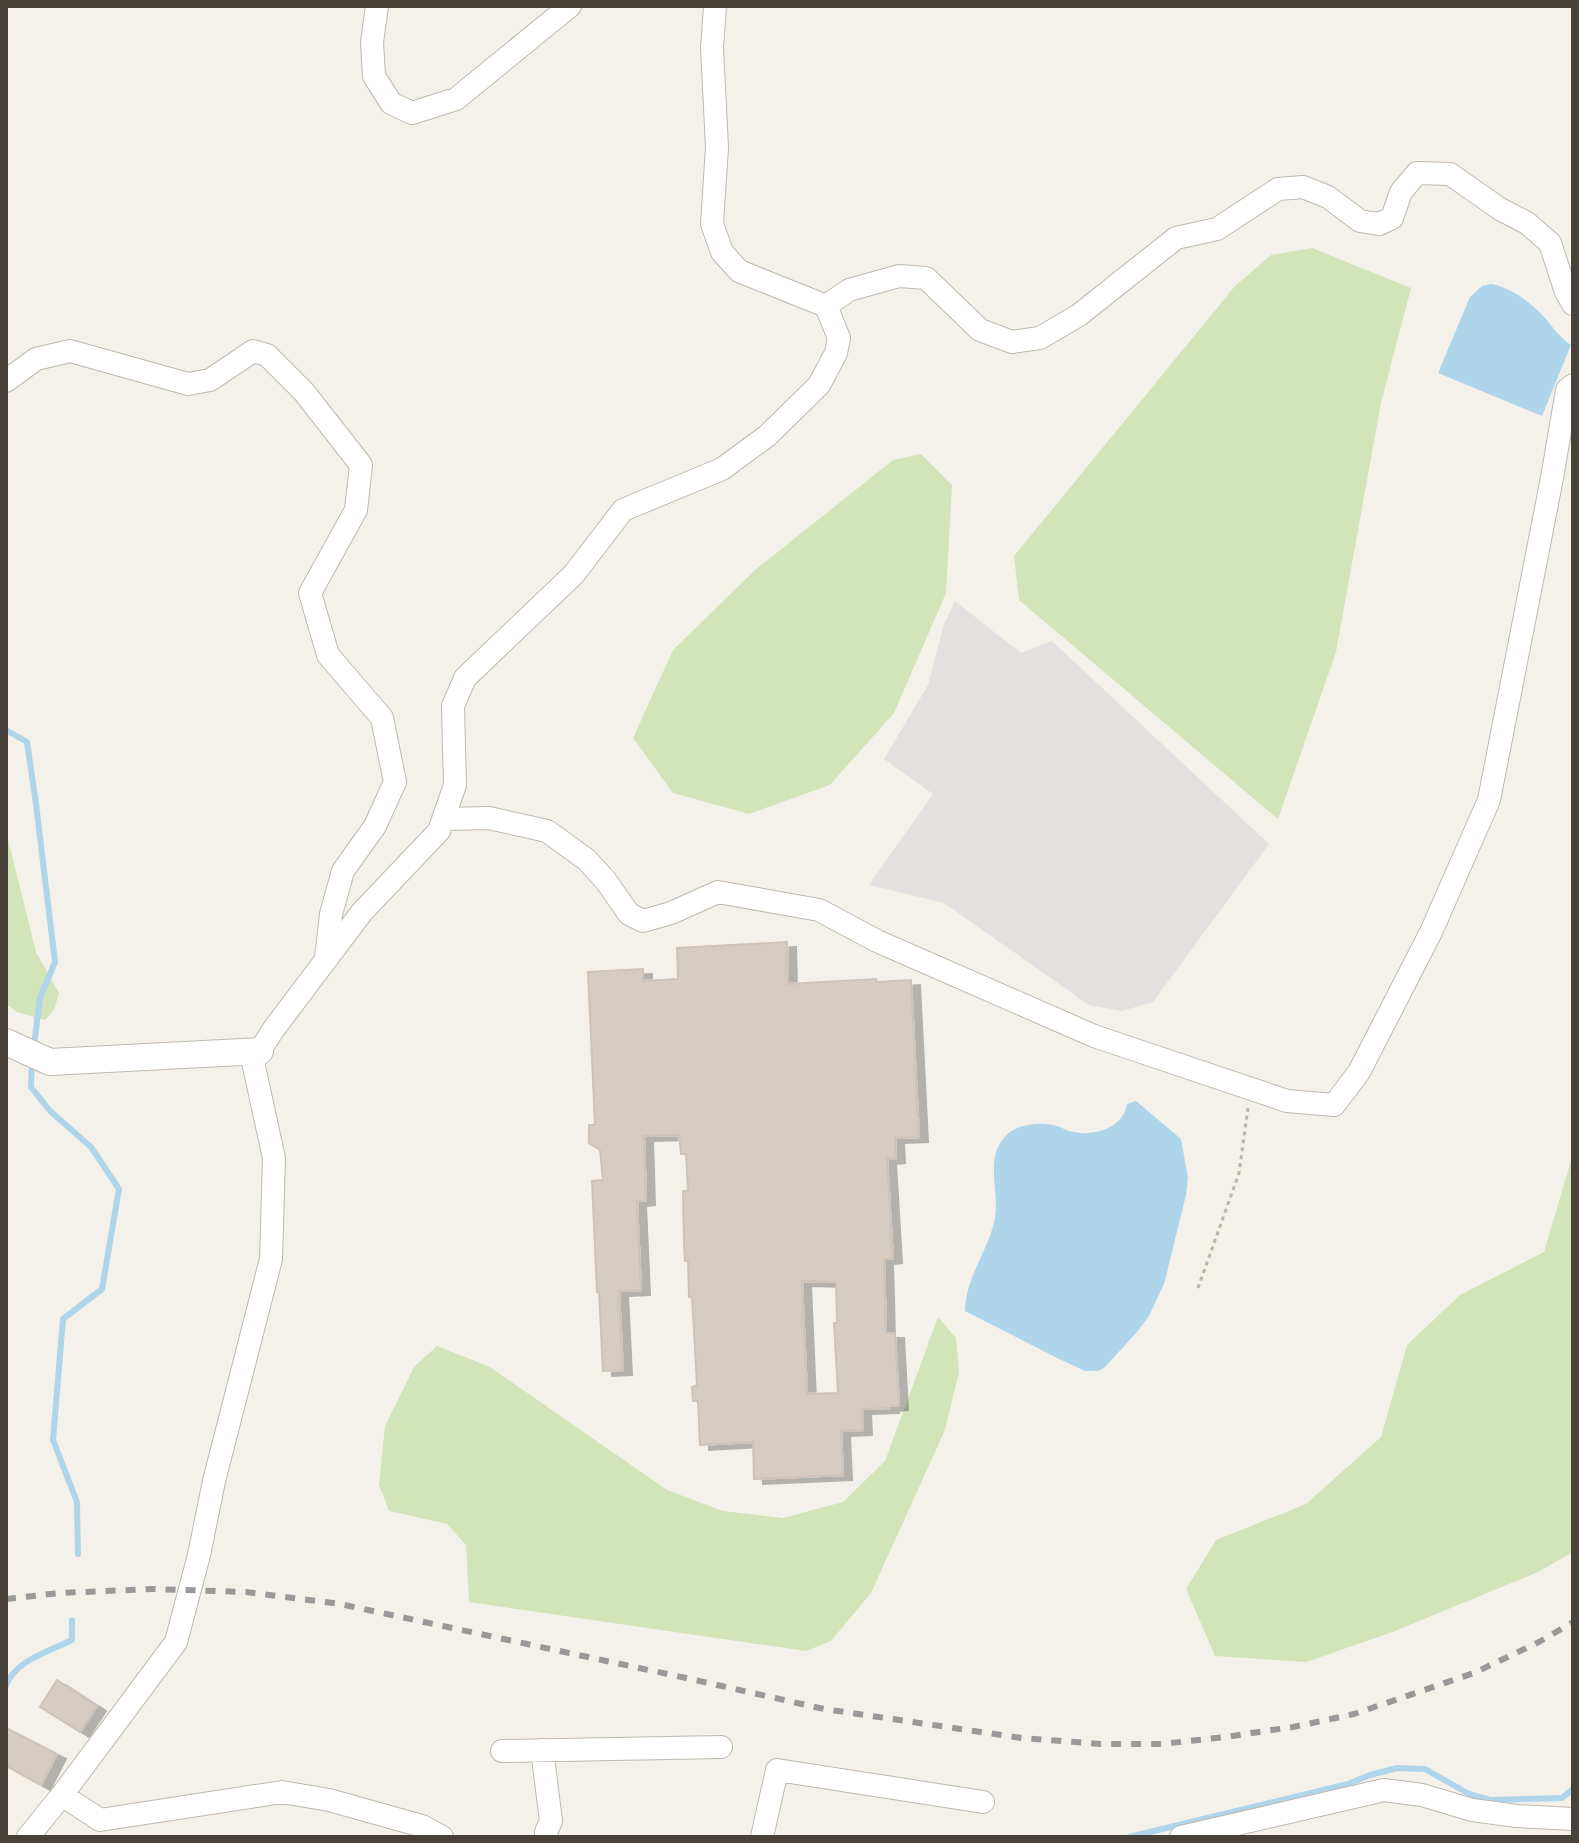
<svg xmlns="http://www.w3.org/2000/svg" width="1579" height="1843" viewBox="0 0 1579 1843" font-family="Quicksand,sans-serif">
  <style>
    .green { fill: #d3e4b9 }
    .parking { fill: #e3e1df }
    .water { fill: #afd5ea }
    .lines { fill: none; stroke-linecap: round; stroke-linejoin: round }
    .stream { stroke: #afd5ea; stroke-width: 6 }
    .building { fill: #d5ccc2; stroke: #cfc3b6; stroke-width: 2; fill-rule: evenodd; filter: url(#shadow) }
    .minor-casing { stroke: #bfb8af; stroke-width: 24 }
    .tertiary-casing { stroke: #bfb8af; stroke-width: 28 }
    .path { stroke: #bfb3a1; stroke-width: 3; stroke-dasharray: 4 4; stroke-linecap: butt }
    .minor { stroke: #fff; stroke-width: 22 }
    .tertiary { stroke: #fff; stroke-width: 26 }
    .rail { stroke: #999; stroke-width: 6; stroke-dasharray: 10 10; stroke-linecap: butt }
  </style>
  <defs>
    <filter id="shadow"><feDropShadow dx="9" dy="5" stdDeviation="0" flood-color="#0004"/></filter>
  </defs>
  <rect width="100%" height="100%" fill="#f4f1eb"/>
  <path class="green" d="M 1312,248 L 1411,288 L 1381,403 L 1336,652 L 1278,819 L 1019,600 L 1014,556 L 1235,286 L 1271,255 Z
    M 921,454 L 952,485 L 946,593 L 894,713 L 830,785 L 749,814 L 673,793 L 633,738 L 673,650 L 755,570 L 893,460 Z
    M 6,831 L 36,952 L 59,993 L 54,1010 L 45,1020 L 17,1012 L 6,1004 Z
    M 1573,1154 L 1573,1552 L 1538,1572 L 1390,1633 L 1306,1662 L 1215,1656 L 1186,1589 L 1216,1540 L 1306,1504 L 1381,1437 L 1407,1345 L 1460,1295 L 1544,1252 Z
    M 938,1317 L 956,1338 L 959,1372 L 945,1430 L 871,1593 L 831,1641 L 806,1651 L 469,1602 L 466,1545 L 447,1524 L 389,1511 L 379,1485 L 385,1426 L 414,1367 L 437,1346 L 490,1367 L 667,1490 L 723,1511 L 783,1518 L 843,1502 L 885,1461 Z"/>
  <path class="parking" d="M 955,601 L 1021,653 L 1052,641 L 1269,844 L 1153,1002 L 1122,1011 L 1089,1005 L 944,903 L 869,885 L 933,794 L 884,759 L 928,685 L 944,624 Z"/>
  <path class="water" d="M 1491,284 C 1511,287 1531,303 1544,317 C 1553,327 1560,338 1571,345 L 1542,416 L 1438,373 L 1470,297 L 1482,286 Z
    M 1136,1101 L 1181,1139 L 1188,1178 L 1186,1195 L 1164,1284 L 1149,1316 L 1137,1332 L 1104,1368 L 1098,1371 L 1085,1371 L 1057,1358 L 965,1311 C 965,1278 989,1250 995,1218 C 1000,1189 982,1154 1010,1132 C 1022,1123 1044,1122 1057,1126 C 1061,1127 1065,1130 1069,1131 C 1091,1137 1123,1130 1127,1104 Z"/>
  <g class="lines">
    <path class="stream" d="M 6,730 L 27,742 L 36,804 L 55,962 L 40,998 L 34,1045
      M 32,1060 L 31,1087 L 50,1111 L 91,1147 L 119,1189 L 102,1289 L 63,1319 L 53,1440 L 77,1502 L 78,1554
      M 6,1686 C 14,1661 50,1651 72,1640 L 72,1620
      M 1129,1837 L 1348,1784 L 1370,1775 L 1397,1768 L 1425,1769 L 1469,1794 L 1490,1800 L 1562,1798 L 1573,1789"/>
  </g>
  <path class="building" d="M 787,942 L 788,984 L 876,979 L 877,982 L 911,980 L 919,1137 L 895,1138 L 896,1158 L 887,1159 L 893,1258 L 884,1259 L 886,1333 L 895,1333 L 899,1405 L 890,1406 L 890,1408 L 862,1409 L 863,1430 L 841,1431 L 843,1475 L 754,1479 L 753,1442 L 700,1445 L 698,1401 L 693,1401 L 692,1387 L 697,1385 L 692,1297 L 689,1297 L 688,1261 L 685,1261 L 684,1244 L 683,1191 L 688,1191 L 686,1154 L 681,1154 L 679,1135 L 644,1136 L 646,1200 L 637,1201 L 641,1290 L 619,1291 L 623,1370 L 603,1371 L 599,1291 L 597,1292 L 592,1181 L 603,1180 L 600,1150 L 589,1143 L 589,1125 L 595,1125 L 588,972 L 643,969 L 643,981 L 678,979 L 677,948 ZM 802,1281 L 836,1282 L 837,1323 L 834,1323 L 838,1393 L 807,1394 Z
    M 57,1680 L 97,1706 L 80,1732 L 40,1707 Z
    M 6,1728 L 57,1754 L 41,1785 L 6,1766 Z"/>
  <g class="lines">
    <g class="minor-casing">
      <path id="minor" d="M 377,6 L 372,42 L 374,76 L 391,103 L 412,113 L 456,99 L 570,6
        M 826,306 L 849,290 L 899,276 L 926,278 L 980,330 L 1012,342 L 1040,338 L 1079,315 L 1176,238 L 1217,229 L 1278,189 L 1303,187 L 1328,197 L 1360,221 L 1379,224 L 1392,218 L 1401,192 L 1417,173 L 1450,174 L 1500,209 L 1527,223 L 1550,243 L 1566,292 L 1573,304
        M 6,381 L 36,359 L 70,351 L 188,384 L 210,380 L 253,351 L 267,355 L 304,392 L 361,465 L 356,510 L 310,593 L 328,655 L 382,718 L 395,782 L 375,826 L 343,871 L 331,914 L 326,958
        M 443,819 L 489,818 L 547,831 L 587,860 L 606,881 L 629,914 L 643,921 L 671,913 L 718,892 L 819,910 L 877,941 L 1094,1036 L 1287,1101 L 1334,1105 L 1359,1072 L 1431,932 L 1489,800 L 1552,478 L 1567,390 L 1573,385
        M 542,1750 L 551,1821 L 546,1832 L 547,1837
        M 502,1751 L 721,1747
        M 62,1795 L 100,1820 L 282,1792 L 329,1800 L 422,1826 L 442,1837
        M 28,1837 L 62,1795 L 176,1642 L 199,1555 L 214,1481 L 271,1259 L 274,1158 L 253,1062 L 273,1030 L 362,912 L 439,831 L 455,785 L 453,706 L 465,678 L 574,574 L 623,510 L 722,469 L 767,436 L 819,385 L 836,353 L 839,338 L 826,306 L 739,271 L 722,252 L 712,224 L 717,147 L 712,48 L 715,6
        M 762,1837 L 777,1770 L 983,1802
        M 1181,1837 L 1384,1790 L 1422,1795 L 1472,1810 L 1517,1816 L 1573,1819"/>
    </g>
    <g class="tertiary-casing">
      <path id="tertiary" d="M 6,1042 L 50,1062 L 260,1051"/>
    </g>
    <path class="path" d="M 1198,1288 L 1239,1173 L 1248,1108"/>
    <use href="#minor" class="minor"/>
    <use href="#tertiary" class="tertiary"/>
    <path class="rail" d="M 6,1599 L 60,1593 L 153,1589 L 246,1592 L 340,1604 L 686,1678 L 824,1709 L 1022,1738 L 1100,1744 L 1162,1744 L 1225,1737 L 1293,1727 L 1354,1714 L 1474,1673 L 1539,1642 L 1573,1622"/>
  </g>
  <rect width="1579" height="1843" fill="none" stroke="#48413a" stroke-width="16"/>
</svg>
